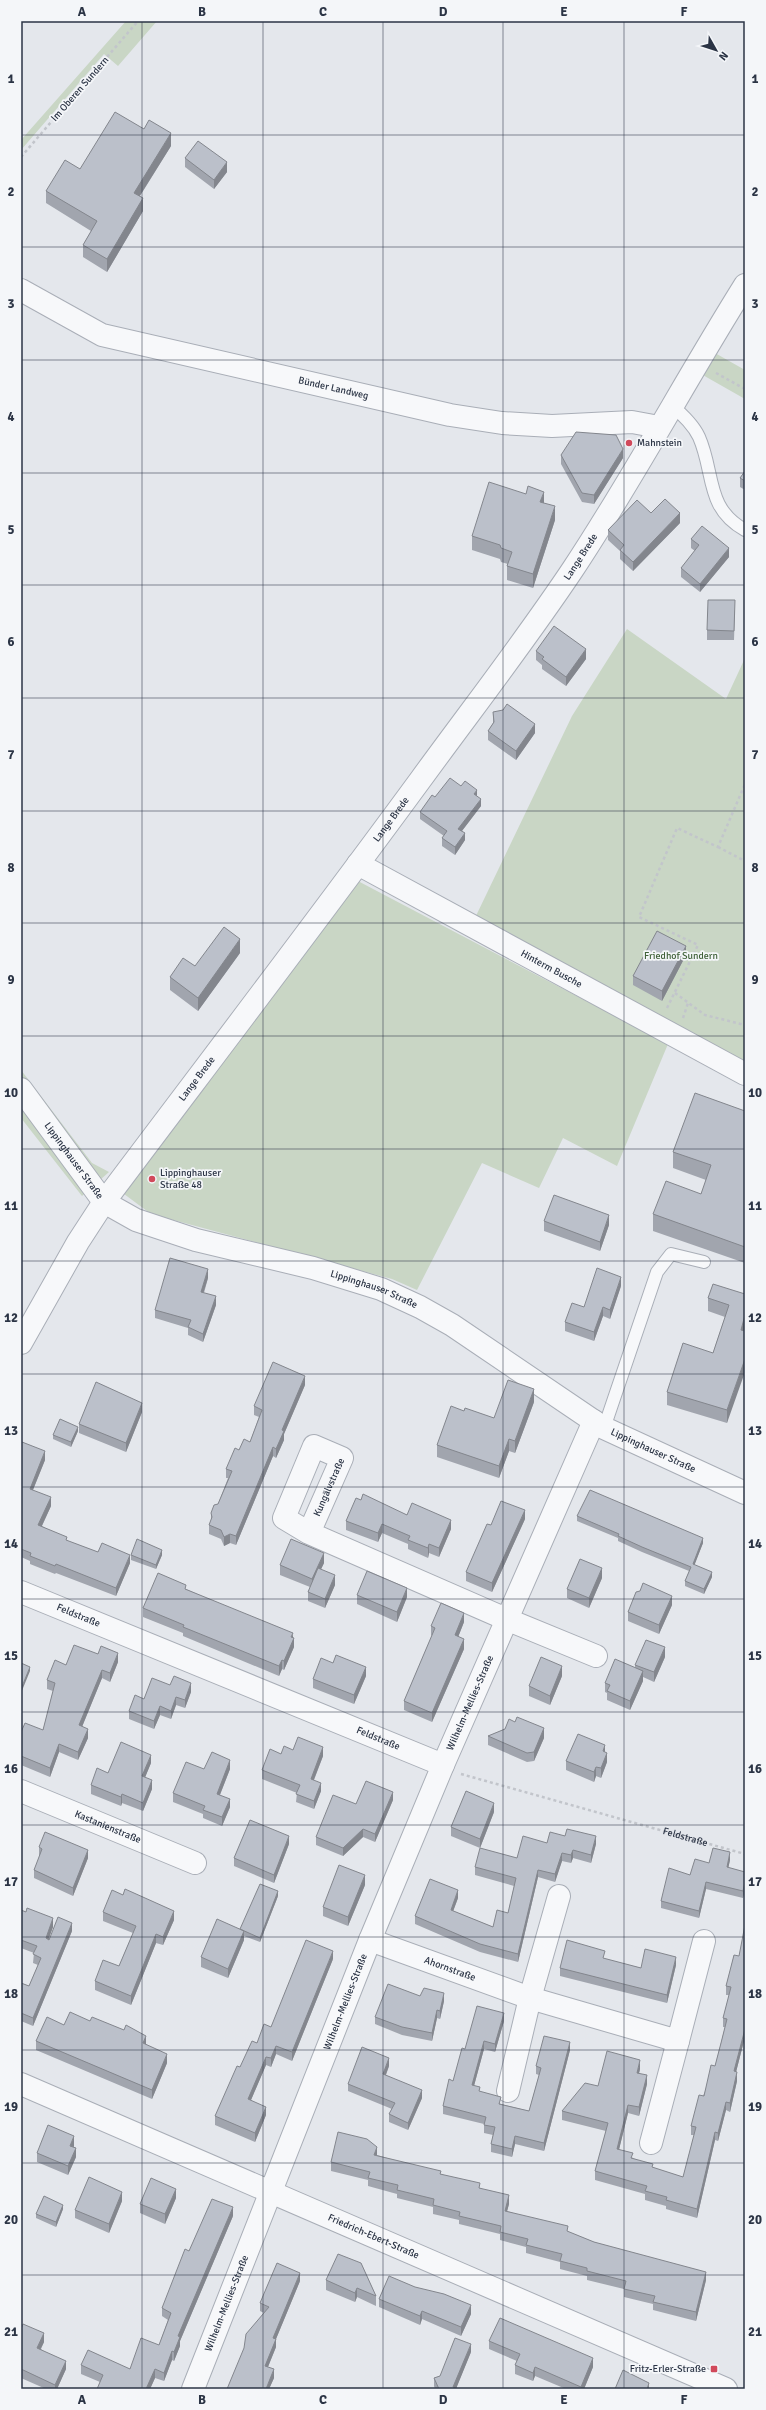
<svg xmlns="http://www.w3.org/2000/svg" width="766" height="2410" viewBox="0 0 766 2410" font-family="Signika,sans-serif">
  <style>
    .green { fill: #c9d6c5 }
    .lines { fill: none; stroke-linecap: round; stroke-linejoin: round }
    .service-casing { stroke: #a9aeb7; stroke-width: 14 }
    .minor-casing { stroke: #a9aeb7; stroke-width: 24 }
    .path { stroke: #c2c5cb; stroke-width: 2.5; stroke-dasharray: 3 3; stroke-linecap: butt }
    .service { stroke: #f7f8fa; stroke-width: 12 }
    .minor { stroke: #f7f8fa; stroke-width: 22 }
    .wall { fill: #a1a5ae }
    .shaded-wall { fill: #83868d }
    .building { fill: #bbc0ca; stroke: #83868d }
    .grid { fill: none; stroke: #2b3445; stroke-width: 1; stroke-opacity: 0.55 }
    .poi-dot { fill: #d1495b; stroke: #f4f6f9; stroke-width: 1.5 }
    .labels { text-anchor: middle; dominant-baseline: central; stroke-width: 3.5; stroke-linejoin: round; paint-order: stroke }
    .street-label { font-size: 10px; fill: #2b3445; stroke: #f4f6f9 }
    .poi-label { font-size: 10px; fill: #2b3445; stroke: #f4f6f9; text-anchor: start }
    .park-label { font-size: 10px; fill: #3f6138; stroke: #f4f6f9 }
    .neatline { fill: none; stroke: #2b3445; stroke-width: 1.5 }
    .grid-label { font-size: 13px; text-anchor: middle; font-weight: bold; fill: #2b3445 }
  </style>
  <rect width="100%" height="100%" fill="#e4e7ec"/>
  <path class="green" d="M 126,21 L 157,21 L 118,66 L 104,54 L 21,150 L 21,140 Z
    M 715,353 L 745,370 L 745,399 L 701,374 Z
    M 627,629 L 726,699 L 745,658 L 745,1065 L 474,920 L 572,716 Z
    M 356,880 L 668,1044 L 617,1166 L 563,1138 L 539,1188 L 482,1163 L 417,1290 L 392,1279 L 151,1214 L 120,1191 Z
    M 21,1070 L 92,1163 L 109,1172 L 82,1196 L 21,1118 Z"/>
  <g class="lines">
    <g class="service-casing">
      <path id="service" d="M 671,405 C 682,414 693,424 699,437 C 715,473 705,508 745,530
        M 604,1428 L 657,1272 L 671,1254 L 704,1262"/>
    </g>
    <g class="minor-casing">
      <g id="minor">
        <path id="s2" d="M 21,290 L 102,335 L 450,415 L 502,423 L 552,426 L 632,422 L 659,427"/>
        <path id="s3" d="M 358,864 L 745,1074"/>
        <path id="s4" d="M 21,1089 L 104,1202 L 136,1220 L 196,1240 L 313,1268 L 381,1289 L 420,1307 L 452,1325 L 604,1428 L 745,1493"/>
        <path id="s5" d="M 21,1343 L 78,1242 L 104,1202 C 210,1061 317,921 421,779 C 472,709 525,641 573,569 C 634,477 686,379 745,285"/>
        <path id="s6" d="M 309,1533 L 342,1458 L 314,1446 L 284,1518 L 309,1533 L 506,1619 L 596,1656"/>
        <path id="s7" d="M 21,1592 L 443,1765"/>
        <path id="s8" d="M 21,1791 L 195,1863"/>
        <path id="s9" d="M 370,1940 L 530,1998 L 678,2041 L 704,1941"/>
        <path id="s10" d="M 21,2084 L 726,2389"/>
        <path d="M 508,2091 L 530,1998 L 559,1896"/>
        <path d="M 651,2143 L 678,2041"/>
        <path id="s11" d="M 193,2389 L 370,1940 L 443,1765 L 594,1421"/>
      </g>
    </g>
    <g class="path">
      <path d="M 21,157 L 138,21"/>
      <path d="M 716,373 L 745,389"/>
      <path d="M 718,847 L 745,861"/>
      <path d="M 675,993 L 705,1015 L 745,1025"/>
      <path d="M 667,1008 L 698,945 L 639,917 L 677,828 L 718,847 L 745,784"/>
      <path d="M 683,1018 L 688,1003"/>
      <path id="s1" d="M 461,1774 L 745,1854"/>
    </g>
    <use href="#service" class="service"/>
    <use href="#minor" class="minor"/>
  </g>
  <path class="wall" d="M 171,146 L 140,196 L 143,211 L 107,272 L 83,257 L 83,245 L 91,231 L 46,203 L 46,191 L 80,169 Z
    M 185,158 L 227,172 L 214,189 L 185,167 Z
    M 561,455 L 623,458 L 594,504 L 582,502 L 561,464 Z
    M 745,471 L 745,490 L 740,487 L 740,478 Z
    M 544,503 L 555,520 L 533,588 L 507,580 L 507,566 L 508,564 L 501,562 L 500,559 L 472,550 L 472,536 Z
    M 680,523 L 633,571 L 620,559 L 620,551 L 608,540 L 608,530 Z
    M 691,539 L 729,557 L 700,592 L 681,577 L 681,568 L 695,551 L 691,548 Z
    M 735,610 L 734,640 L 707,640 L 707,630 Z
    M 536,651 L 586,659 L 566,686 L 542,669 L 542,665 L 536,660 Z
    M 493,712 L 535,733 L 516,760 L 488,740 L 488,731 L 493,723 Z
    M 461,786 L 477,796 L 481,806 L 462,831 L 465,840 L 455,855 L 442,846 L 442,838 L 444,836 L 420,819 L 420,812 L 435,797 Z
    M 240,953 L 198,1011 L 170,990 L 170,977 Z
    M 686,955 L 662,1001 L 633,985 L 633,976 Z
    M 745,1111 L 745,1263 L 653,1231 L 653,1214 L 701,1194 L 706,1180 L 673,1168 L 673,1152 Z
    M 544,1221 L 609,1225 L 600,1251 L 544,1231 Z
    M 208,1278 L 204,1293 L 216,1305 L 203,1342 L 188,1335 L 188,1328 L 155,1318 L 155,1310 Z
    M 621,1286 L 610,1319 L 603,1316 L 594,1341 L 565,1331 L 565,1322 L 584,1307 Z
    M 745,1294 L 745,1329 L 727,1423 L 667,1405 L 667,1392 L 713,1353 L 725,1317 L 708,1311 L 708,1298 Z
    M 305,1385 L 284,1434 L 284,1440 L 276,1458 L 273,1456 L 236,1545 L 230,1543 L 224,1546 L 221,1539 L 209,1534 L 209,1525 L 211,1521 L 211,1513 L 218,1504 L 228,1478 L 226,1478 L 226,1469 L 239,1450 L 250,1442 L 259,1417 L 254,1415 L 254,1406 Z
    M 534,1402 L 515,1453 L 509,1451 L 499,1478 L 437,1457 L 437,1445 L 464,1411 L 494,1418 Z
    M 142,1412 L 126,1452 L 79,1433 L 79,1424 Z
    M 78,1431 L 71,1447 L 53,1439 L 53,1435 Z
    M 21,1444 L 45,1460 L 33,1490 L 51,1506 L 42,1526 L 67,1541 L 98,1552 L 130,1563 L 116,1596 L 56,1573 L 55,1574 L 30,1564 L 30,1561 L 21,1557 Z
    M 361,1500 L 451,1529 L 439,1557 L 429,1553 L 428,1558 L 408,1549 L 408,1544 L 382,1533 L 378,1542 L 346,1530 L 346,1521 Z
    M 577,1516 L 703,1543 L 694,1565 L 712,1577 L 704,1594 L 685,1586 L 685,1581 L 689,1571 L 642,1552 L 618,1541 L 618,1538 L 577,1521 Z
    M 525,1519 L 492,1592 L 466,1581 L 466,1572 L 491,1525 Z
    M 131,1555 L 162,1555 L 156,1569 L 131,1560 Z
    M 324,1563 L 321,1569 L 335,1585 L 325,1608 L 308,1601 L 308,1592 L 310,1587 L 280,1575 L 280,1565 Z
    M 602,1578 L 589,1608 L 567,1598 L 567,1589 Z
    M 186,1589 L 293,1637 L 294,1647 L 284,1670 L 282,1669 L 279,1676 L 183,1636 L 183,1633 L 143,1617 L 143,1608 Z
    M 357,1595 L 407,1597 L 397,1622 L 357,1604 Z
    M 672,1605 L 659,1634 L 628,1621 L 628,1612 Z
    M 464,1622 L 458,1637 L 464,1649 L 432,1722 L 404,1710 L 404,1701 L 432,1636 L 431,1635 L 431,1626 Z
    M 98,1654 L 118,1662 L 110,1682 L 102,1678 L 82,1727 L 88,1738 L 78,1760 L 59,1752 L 50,1777 L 21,1765 L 21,1732 L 43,1730 L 53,1691 L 47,1689 L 47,1680 L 66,1665 Z
    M 665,1657 L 654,1682 L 643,1677 L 643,1681 L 630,1710 L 607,1700 L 607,1693 L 605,1692 L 605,1683 L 635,1668 L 635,1665 Z
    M 366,1676 L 354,1704 L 313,1688 L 313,1679 Z
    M 562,1676 L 550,1705 L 529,1696 L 529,1686 Z
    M 170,1685 L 191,1692 L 185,1708 L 176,1705 L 171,1719 L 160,1715 L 154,1729 L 129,1719 L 129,1711 L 144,1699 Z
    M 505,1729 L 544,1738 L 534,1761 L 527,1762 L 488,1745 L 488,1736 Z
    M 293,1750 L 323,1756 L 314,1780 L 321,1791 L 314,1809 L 296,1802 L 297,1793 L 262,1779 L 262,1770 L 281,1754 Z
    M 605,1752 L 607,1762 L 601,1778 L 596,1776 L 594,1782 L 566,1770 L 566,1761 Z
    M 151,1763 L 145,1777 L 152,1789 L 143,1811 L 122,1803 L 121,1806 L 91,1794 L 91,1785 L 108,1773 Z
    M 204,1769 L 230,1769 L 220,1795 L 230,1807 L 222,1826 L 203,1818 L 203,1814 L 173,1802 L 173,1793 Z
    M 393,1800 L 375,1842 L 363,1837 L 343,1856 L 316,1845 L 316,1837 L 356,1804 Z
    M 494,1812 L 480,1848 L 451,1836 L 451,1827 Z
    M 547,1843 L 596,1844 L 591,1863 L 573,1858 L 571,1863 L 562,1861 L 555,1882 L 538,1877 L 518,1962 L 480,1952 L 415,1924 L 415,1916 L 458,1898 L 453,1911 L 493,1927 L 508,1913 L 514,1886 L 475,1875 L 475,1867 L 517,1858 Z
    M 289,1844 L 274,1883 L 234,1866 L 234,1858 Z
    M 39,1847 L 88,1858 L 73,1896 L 34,1878 L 34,1870 L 40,1856 L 39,1855 Z
    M 730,1860 L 728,1868 L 745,1872 L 745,1889 L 743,1898 L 706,1889 L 699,1918 L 661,1908 L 661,1901 L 690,1875 L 709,1863 Z
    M 365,1885 L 348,1926 L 323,1916 L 323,1907 Z
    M 278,1896 L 260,1942 L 244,1936 L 244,1940 L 228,1978 L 201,1967 L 201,1957 L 240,1929 Z
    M 21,1910 L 53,1927 L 48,1939 L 72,1931 L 33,2026 L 21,2021 L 21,1983 L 29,1986 L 38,1965 L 33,1963 L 34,1953 L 21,1948 Z
    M 103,1912 L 174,1920 L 163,1945 L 156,1943 L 131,2005 L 95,1990 L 95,1981 L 119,1966 L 133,1933 L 103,1921 Z
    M 734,1955 L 745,2037 L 736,2072 L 737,2081 L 730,2112 L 726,2110 L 718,2141 L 715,2140 L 697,2218 L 666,2209 L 666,2206 L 645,2200 L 645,2194 L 595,2180 L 595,2171 L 606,2131 L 562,2120 L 562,2111 L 598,2086 L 640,2069 L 639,2073 L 647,2084 L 639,2116 L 628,2113 L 619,2149 L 633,2158 L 653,2168 L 683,2177 L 694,2135 L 691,2135 L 691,2126 L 715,2066 L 725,2027 L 723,2027 L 723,2018 L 729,1995 L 726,1995 L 726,1986 Z
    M 333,1959 L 292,2061 L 276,2054 L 271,2067 L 266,2065 L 251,2100 L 266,2115 L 255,2142 L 215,2125 L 215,2116 L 240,2067 L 257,2043 Z
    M 605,1959 L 641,1968 L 676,1965 L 667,2003 L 560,1976 L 560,1968 Z
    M 420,1996 L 444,2001 L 440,2019 L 437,2018 L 432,2041 L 402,2035 L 375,2024 L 375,2017 Z
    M 504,2021 L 495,2052 L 484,2049 L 474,2086 L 480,2092 L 501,2104 L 529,2111 L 539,2075 L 536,2074 L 536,2066 L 570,2050 L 544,2151 L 515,2144 L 512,2157 L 491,2152 L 491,2144 L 493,2135 L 484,2133 L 484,2124 L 443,2114 L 443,2106 L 453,2081 L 465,2049 Z
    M 64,2025 L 146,2044 L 167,2063 L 152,2099 L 36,2050 L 36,2041 Z
    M 389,2066 L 386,2075 L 422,2098 L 408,2130 L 389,2122 L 389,2114 L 392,2109 L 348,2091 L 348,2084 Z
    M 74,2146 L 74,2147 L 76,2157 L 68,2175 L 37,2162 L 37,2153 Z
    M 377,2155 L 441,2174 L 480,2188 L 509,2204 L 507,2211 L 568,2232 L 594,2242 L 706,2280 L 696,2321 L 653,2310 L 653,2304 L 624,2297 L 624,2289 L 587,2280 L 587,2276 L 560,2269 L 560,2262 L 526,2253 L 526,2247 L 500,2240 L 500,2234 L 459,2224 L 459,2220 L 433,2214 L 433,2207 L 397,2198 L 397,2194 L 368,2186 L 368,2180 L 331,2171 L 331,2162 Z
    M 176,2198 L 165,2224 L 140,2213 L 140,2204 Z
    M 122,2201 L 109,2233 L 75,2218 L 75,2210 Z
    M 63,2209 L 56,2227 L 36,2218 L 36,2214 Z
    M 233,2216 L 180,2341 L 180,2346 L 174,2361 L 172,2360 L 164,2381 L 155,2378 L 150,2389 L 97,2389 L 100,2382 L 81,2374 L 81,2365 L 130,2369 L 159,2345 L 168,2320 L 162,2316 L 162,2308 L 189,2251 Z
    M 361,2263 L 376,2296 L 376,2306 L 357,2297 L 355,2302 L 326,2290 L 326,2280 Z
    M 300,2281 L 276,2339 L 276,2347 L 268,2367 L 274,2378 L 269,2389 L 264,2313 L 260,2311 L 260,2303 Z
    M 379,2299 L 471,2314 L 461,2336 L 422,2319 L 420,2325 L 379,2307 Z
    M 21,2329 L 44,2342 L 41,2349 L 66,2369 L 57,2389 L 46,2389 L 21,2378 Z
    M 489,2341 L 593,2367 L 584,2389 L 566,2389 L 535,2376 L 533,2381 L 515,2374 L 515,2365 L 517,2361 L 489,2349 Z
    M 745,2345 L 745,2357 L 744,2356 L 744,2348 Z
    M 471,2352 L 456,2388 L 459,2389 L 435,2389 L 434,2386 L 434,2378 L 440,2376 Z"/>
  <path class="shaded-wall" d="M 171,133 L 171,146 L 134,205 L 134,193 Z
    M 227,162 L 227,172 L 214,189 L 214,180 Z
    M 143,198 L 143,211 L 107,272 L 107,259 Z
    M 623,449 L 623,458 L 594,504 L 594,495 Z
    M 544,492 L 544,505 L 540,502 Z
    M 555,506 L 555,520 L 533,588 L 533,574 Z
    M 680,513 L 680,523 L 633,571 L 633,562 Z
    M 729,548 L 729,557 L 700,592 L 700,584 Z
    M 586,649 L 586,659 L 566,686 L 566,677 Z
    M 535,724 L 535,733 L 516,760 L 516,751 Z
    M 477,790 L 477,797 L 474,794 Z
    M 481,799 L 481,806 L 458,836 L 458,829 Z
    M 465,833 L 465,840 L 455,855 L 455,847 Z
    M 240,939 L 240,953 L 198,1011 L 198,998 Z
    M 686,946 L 686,955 L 662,1001 L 662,991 Z
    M 609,1215 L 609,1225 L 600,1251 L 600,1242 Z
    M 208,1269 L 208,1278 L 201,1300 L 201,1292 Z
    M 621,1277 L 621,1286 L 610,1319 L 610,1310 Z
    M 216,1296 L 216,1305 L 203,1342 L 203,1334 Z
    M 603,1307 L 603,1316 L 594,1341 L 594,1332 Z
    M 745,1315 L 745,1329 L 741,1343 L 741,1330 Z
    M 745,1359 L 745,1372 L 727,1423 L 727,1410 Z
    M 305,1376 L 305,1385 L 284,1434 L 284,1440 L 276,1458 L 276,1449 L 282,1430 Z
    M 534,1389 L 534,1402 L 515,1453 L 515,1441 Z
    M 142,1403 L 142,1412 L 126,1452 L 126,1443 Z
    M 78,1427 L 78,1431 L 71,1447 L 71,1442 Z
    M 509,1439 L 509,1451 L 499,1478 L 499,1466 Z
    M 273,1447 L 273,1456 L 236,1545 L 236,1536 Z
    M 45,1451 L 45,1460 L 30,1497 L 30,1489 Z
    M 51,1497 L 51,1506 L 38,1534 L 38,1525 Z
    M 525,1510 L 525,1519 L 492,1592 L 492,1583 Z
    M 451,1520 L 451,1529 L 439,1557 L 439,1548 Z
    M 382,1524 L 382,1533 L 378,1542 L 378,1533 Z
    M 230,1534 L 230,1543 L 224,1546 L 224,1537 Z
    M 703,1538 L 703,1543 L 693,1569 L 693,1564 Z
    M 429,1544 L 429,1553 L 428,1558 L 428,1548 Z
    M 162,1550 L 162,1555 L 156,1569 L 156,1565 Z
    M 324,1553 L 324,1563 L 312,1588 L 312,1579 Z
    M 130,1555 L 130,1563 L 116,1596 L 116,1588 Z
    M 602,1568 L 602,1578 L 589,1608 L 589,1598 Z
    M 712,1572 L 712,1577 L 704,1594 L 704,1589 Z
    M 335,1575 L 335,1585 L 325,1608 L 325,1599 Z
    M 407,1588 L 407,1597 L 397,1622 L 397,1612 Z
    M 672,1596 L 672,1605 L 659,1634 L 659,1625 Z
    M 464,1613 L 464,1622 L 455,1645 L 455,1635 Z
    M 293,1633 L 293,1640 L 294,1638 L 294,1647 L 284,1670 L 284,1661 Z
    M 464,1639 L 464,1649 L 432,1722 L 432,1713 Z
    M 665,1647 L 665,1657 L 654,1682 L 654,1672 Z
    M 118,1653 L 118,1662 L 110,1682 L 110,1673 Z
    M 282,1660 L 282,1669 L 279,1676 L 279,1666 Z
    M 562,1666 L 562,1676 L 550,1705 L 550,1696 Z
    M 30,1667 L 30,1671 L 21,1693 L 21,1689 Z
    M 366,1667 L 366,1676 L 354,1704 L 354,1695 Z
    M 102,1670 L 102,1678 L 79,1734 L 79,1725 Z
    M 643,1671 L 643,1681 L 630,1710 L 630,1701 Z
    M 191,1683 L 191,1692 L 185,1708 L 185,1700 Z
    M 176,1697 L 176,1705 L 171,1719 L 171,1711 Z
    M 160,1706 L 160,1715 L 154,1729 L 154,1721 Z
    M 544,1728 L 544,1738 L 534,1761 L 534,1752 Z
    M 88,1729 L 88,1738 L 78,1760 L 78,1752 Z
    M 59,1744 L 59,1752 L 50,1777 L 50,1768 Z
    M 605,1745 L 605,1755 L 603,1751 Z
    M 323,1747 L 323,1756 L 311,1787 L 311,1779 Z
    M 607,1753 L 607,1762 L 601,1778 L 601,1768 Z
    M 151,1755 L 151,1763 L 142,1785 L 142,1776 Z
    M 230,1760 L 230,1769 L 217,1802 L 217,1794 Z
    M 596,1767 L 596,1776 L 594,1782 L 594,1772 Z
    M 152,1780 L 152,1789 L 143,1811 L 143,1803 Z
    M 321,1783 L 321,1791 L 314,1809 L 314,1801 Z
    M 393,1792 L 393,1800 L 375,1842 L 375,1834 Z
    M 122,1794 L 122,1803 L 121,1806 L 121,1797 Z
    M 230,1799 L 230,1807 L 222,1826 L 222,1817 Z
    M 494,1803 L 494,1812 L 480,1848 L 480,1839 Z
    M 363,1829 L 363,1837 L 343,1856 L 343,1848 Z
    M 289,1836 L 289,1844 L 274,1883 L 274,1875 Z
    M 596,1836 L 596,1844 L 591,1863 L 591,1855 Z
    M 88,1850 L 88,1858 L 73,1896 L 73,1888 Z
    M 573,1850 L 573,1858 L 571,1863 L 571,1855 Z
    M 730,1852 L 730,1860 L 727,1874 L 727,1867 Z
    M 562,1853 L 562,1861 L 555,1882 L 555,1874 Z
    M 538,1870 L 538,1877 L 518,1962 L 518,1954 Z
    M 365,1875 L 365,1885 L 348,1926 L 348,1917 Z
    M 706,1882 L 706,1889 L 699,1918 L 699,1911 Z
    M 745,1882 L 745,1889 L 743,1898 L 743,1891 Z
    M 458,1890 L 458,1898 L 451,1917 L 451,1910 Z
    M 278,1891 L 278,1896 L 260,1942 L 260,1938 Z
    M 174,1911 L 174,1920 L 163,1945 L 163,1937 Z
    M 53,1918 L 53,1927 L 46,1947 L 46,1938 Z
    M 72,1923 L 72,1931 L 33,2026 L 33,2018 Z
    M 244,1931 L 244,1940 L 228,1978 L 228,1969 Z
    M 156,1934 L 156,1943 L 131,2005 L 131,1996 Z
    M 333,1951 L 333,1959 L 292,2061 L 292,2052 Z
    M 676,1957 L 676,1965 L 667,2003 L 667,1995 Z
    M 444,1993 L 444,2001 L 440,2019 L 440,2011 Z
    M 437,2010 L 437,2018 L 432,2041 L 432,2033 Z
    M 504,2013 L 504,2021 L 495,2052 L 495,2044 Z
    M 745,2029 L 745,2037 L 734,2080 L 734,2071 Z
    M 146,2036 L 146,2045 L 143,2043 Z
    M 484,2041 L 484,2049 L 472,2093 L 472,2085 Z
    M 570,2042 L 570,2050 L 544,2151 L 544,2143 Z
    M 276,2046 L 276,2054 L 271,2067 L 271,2058 Z
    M 167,2054 L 167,2063 L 152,2099 L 152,2090 Z
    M 266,2057 L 266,2065 L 248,2107 L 248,2099 Z
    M 389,2058 L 389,2066 L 383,2082 L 383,2074 Z
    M 640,2060 L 640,2069 L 637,2082 L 637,2073 Z
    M 737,2072 L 737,2081 L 730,2112 L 730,2103 Z
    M 647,2075 L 647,2084 L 639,2116 L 639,2107 Z
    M 422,2090 L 422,2098 L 408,2130 L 408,2123 Z
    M 726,2102 L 726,2110 L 718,2141 L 718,2133 Z
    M 628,2105 L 628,2113 L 617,2158 L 617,2149 Z
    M 266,2107 L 266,2115 L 255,2142 L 255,2133 Z
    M 715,2132 L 715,2140 L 697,2218 L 697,2209 Z
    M 74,2136 L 74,2146 L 70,2155 L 70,2146 Z
    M 515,2136 L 515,2144 L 512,2157 L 512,2149 Z
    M 377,2147 L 377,2155 L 374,2155 Z
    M 76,2148 L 76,2157 L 68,2175 L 68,2166 Z
    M 176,2189 L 176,2198 L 165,2224 L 165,2214 Z
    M 122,2192 L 122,2201 L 109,2233 L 109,2224 Z
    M 509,2195 L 509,2204 L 505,2219 L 505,2211 Z
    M 63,2205 L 63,2209 L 56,2227 L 56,2222 Z
    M 233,2207 L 233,2216 L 180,2341 L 180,2346 L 174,2361 L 174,2352 L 178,2336 Z
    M 706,2272 L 706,2280 L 696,2321 L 696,2312 Z
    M 300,2273 L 300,2281 L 276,2339 L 276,2347 L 265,2374 L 265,2366 L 273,2338 Z
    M 357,2288 L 357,2297 L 355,2302 L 355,2293 Z
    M 471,2305 L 471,2314 L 461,2336 L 461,2327 Z
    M 422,2311 L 422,2319 L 420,2325 L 420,2316 Z
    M 44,2333 L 44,2342 L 37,2356 L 37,2348 Z
    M 471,2344 L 471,2352 L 456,2389 L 453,2387 Z
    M 172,2351 L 172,2360 L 164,2381 L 164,2373 Z
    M 593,2358 L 593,2367 L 584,2389 L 581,2389 L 581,2387 Z
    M 66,2361 L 66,2369 L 57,2389 L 55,2389 L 55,2385 Z
    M 535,2367 L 535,2376 L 533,2381 L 533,2373 Z
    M 155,2369 L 155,2378 L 150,2389 L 146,2389 Z
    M 274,2369 L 274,2378 L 269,2389 L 266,2389 Z
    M 649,2383 L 649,2389 L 647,2389 Z"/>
  <path class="building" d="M 115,112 L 144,129 L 149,120 L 171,133 L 134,193 L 143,198 L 107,259 L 83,245 L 97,221 L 46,191 L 65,160 L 80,169 Z
    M 198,141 L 227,162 L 214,180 L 185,158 Z
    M 576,432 L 616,435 L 623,449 L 594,495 L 582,493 L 561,455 Z
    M 745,471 L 745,481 L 740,478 Z
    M 489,482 L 526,494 L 528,486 L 544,492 L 540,502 L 555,506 L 533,574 L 507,566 L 512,552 L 501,548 L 500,545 L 472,536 Z
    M 665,499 L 680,513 L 633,562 L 620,550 L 624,545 L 608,530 L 637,500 L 651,513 Z
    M 702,526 L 729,548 L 700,584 L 681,568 L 699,545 L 691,539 Z
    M 708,600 L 735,600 L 734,631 L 707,630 Z
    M 554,626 L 586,649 L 566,677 L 542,659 L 544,657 L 536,651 Z
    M 507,704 L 535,724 L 516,751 L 488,731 L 494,722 L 493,712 L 503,710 Z
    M 450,778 L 461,786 L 465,781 L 477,790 L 474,794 L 481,799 L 458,829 L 465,833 L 455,847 L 442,838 L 447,831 L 420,812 L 432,795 L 435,797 Z
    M 224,927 L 240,939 L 198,998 L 170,977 L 183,958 L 195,966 Z
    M 657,931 L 686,946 L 662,991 L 633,976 Z
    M 695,1093 L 745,1111 L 745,1247 L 653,1214 L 666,1181 L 701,1194 L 711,1165 L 673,1152 Z
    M 554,1195 L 609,1215 L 600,1242 L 544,1221 Z
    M 170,1258 L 208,1269 L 201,1292 L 216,1296 L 203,1334 L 188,1327 L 191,1320 L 155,1310 Z
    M 597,1268 L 621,1277 L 610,1310 L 603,1307 L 594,1332 L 565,1322 L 572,1303 L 584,1307 Z
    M 713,1284 L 745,1294 L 745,1315 L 741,1330 L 745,1331 L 745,1359 L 727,1410 L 667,1392 L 683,1343 L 713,1353 L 729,1305 L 708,1298 Z
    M 273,1362 L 305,1376 L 282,1430 L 284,1431 L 276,1449 L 273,1447 L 236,1536 L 230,1534 L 224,1537 L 221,1530 L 209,1525 L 212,1517 L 211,1513 L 214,1505 L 218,1504 L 232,1471 L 226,1469 L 235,1448 L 239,1450 L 244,1439 L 250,1442 L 262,1410 L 254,1406 Z
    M 508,1380 L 534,1389 L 515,1441 L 509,1439 L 499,1466 L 437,1445 L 451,1406 L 464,1411 L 465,1408 L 494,1418 Z
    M 96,1382 L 142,1403 L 126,1443 L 79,1424 Z
    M 60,1419 L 78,1427 L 71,1442 L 53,1435 Z
    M 22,1442 L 45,1451 L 30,1489 L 51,1497 L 38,1525 L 67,1537 L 66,1540 L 98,1552 L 102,1543 L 130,1555 L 116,1588 L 56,1564 L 55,1566 L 30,1556 L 31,1553 L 21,1549 L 21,1444 Z
    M 590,1490 L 703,1538 L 693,1564 L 712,1572 L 704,1589 L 685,1581 L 691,1567 L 642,1547 L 618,1536 L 619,1534 L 577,1516 Z
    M 363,1494 L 407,1515 L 412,1503 L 451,1520 L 439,1548 L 429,1544 L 428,1548 L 408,1540 L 410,1536 L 382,1524 L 378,1533 L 346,1521 L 356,1498 L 361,1500 Z
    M 501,1501 L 525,1510 L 492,1583 L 466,1572 L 487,1524 L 491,1525 Z
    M 137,1539 L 162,1550 L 156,1565 L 131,1555 Z
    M 291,1539 L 324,1553 L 312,1579 L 280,1565 Z
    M 580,1559 L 602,1568 L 589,1598 L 567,1589 Z
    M 318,1568 L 335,1575 L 325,1599 L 308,1592 Z
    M 367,1571 L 407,1588 L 397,1612 L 357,1595 Z
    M 158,1573 L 186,1585 L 185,1589 L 293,1633 L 291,1637 L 294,1638 L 284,1661 L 282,1660 L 279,1666 L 183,1627 L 184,1625 L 143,1608 Z
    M 643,1583 L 672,1596 L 659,1625 L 628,1612 L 636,1592 L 640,1591 Z
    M 441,1603 L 464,1613 L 455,1635 L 464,1639 L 432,1713 L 404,1701 L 435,1628 L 431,1626 Z
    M 646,1640 L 665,1647 L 654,1672 L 635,1665 Z
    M 74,1645 L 98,1654 L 101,1646 L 118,1653 L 110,1673 L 102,1670 L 79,1725 L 88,1729 L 78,1752 L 59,1744 L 50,1768 L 21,1756 L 21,1732 L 25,1723 L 43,1730 L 55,1683 L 47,1680 L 55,1660 L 66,1665 Z
    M 336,1655 L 366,1667 L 354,1695 L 313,1679 L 321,1658 L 333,1663 Z
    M 541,1657 L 562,1666 L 550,1696 L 529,1686 Z
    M 615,1659 L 643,1671 L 630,1701 L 607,1691 L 610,1685 L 605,1683 Z
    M 21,1663 L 30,1667 L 21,1689 Z
    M 174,1676 L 191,1683 L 185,1700 L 176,1697 L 171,1711 L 160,1706 L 154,1721 L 129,1711 L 135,1695 L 144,1699 L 152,1678 L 170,1685 Z
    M 517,1717 L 544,1728 L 534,1752 L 527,1753 L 488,1736 L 505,1729 L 509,1719 L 515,1722 Z
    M 578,1734 L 605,1745 L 603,1751 L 607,1753 L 601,1768 L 596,1767 L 594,1772 L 566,1761 Z
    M 298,1737 L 323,1747 L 311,1779 L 321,1783 L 314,1801 L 296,1794 L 300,1785 L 262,1770 L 270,1749 L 281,1754 L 284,1746 L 293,1750 Z
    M 121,1742 L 151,1755 L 142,1776 L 152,1780 L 143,1803 L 122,1794 L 121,1797 L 91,1785 L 97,1768 L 108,1773 Z
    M 212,1752 L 230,1760 L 217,1794 L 230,1799 L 222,1817 L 203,1810 L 205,1806 L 173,1793 L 186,1762 L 204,1769 Z
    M 366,1781 L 393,1792 L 375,1834 L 363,1829 L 343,1848 L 316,1837 L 333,1795 L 356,1804 Z
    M 466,1791 L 494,1803 L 480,1839 L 451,1827 Z
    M 250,1820 L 289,1836 L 274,1875 L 234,1858 Z
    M 567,1829 L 596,1836 L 591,1855 L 573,1850 L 571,1855 L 562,1853 L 555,1874 L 538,1870 L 518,1954 L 480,1944 L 415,1916 L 430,1879 L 458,1890 L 451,1910 L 493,1927 L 497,1910 L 508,1913 L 516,1878 L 475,1867 L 480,1848 L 517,1858 L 523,1836 L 547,1843 L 550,1832 L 565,1836 Z
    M 45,1832 L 88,1850 L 73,1888 L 34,1870 L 42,1849 L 39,1847 Z
    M 713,1848 L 730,1852 L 727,1867 L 745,1872 L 745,1882 L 743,1891 L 706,1882 L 699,1911 L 661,1901 L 669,1868 L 690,1875 L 695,1859 L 709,1863 Z
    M 339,1865 L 365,1875 L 348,1917 L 323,1907 Z
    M 260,1884 L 278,1891 L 260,1938 L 240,1929 Z
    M 125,1889 L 174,1911 L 163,1937 L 156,1934 L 131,1996 L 95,1981 L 103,1960 L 119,1966 L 136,1926 L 103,1912 L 112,1890 L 123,1895 Z
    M 27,1908 L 53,1918 L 46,1938 L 49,1940 L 58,1917 L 72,1923 L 33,2018 L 21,2013 L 21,1983 L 29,1986 L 41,1958 L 33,1954 L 37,1946 L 21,1940 L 21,1910 L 26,1912 Z
    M 217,1919 L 244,1931 L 228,1969 L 201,1957 Z
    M 745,1925 L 745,2029 L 734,2071 L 737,2072 L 730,2103 L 726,2102 L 718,2133 L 715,2132 L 697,2209 L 666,2200 L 667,2197 L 645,2191 L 647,2186 L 595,2171 L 608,2123 L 562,2111 L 585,2083 L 598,2086 L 607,2051 L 640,2060 L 637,2073 L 647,2075 L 639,2107 L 628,2105 L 617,2149 L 633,2153 L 631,2158 L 653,2164 L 652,2167 L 683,2177 L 696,2127 L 691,2126 L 699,2095 L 704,2096 L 711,2065 L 715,2066 L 721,2043 L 727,2019 L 723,2018 L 731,1987 L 726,1986 L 734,1955 L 739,1956 Z
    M 306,1940 L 333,1951 L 292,2052 L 276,2046 L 271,2058 L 266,2057 L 248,2099 L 266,2107 L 255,2133 L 215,2116 L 237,2066 L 240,2067 L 252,2041 L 257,2043 L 264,2024 L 271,2027 Z
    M 567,1940 L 605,1951 L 603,1958 L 641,1968 L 645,1949 L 676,1957 L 667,1995 L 560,1968 Z
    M 388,1984 L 420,1996 L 424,1988 L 444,1993 L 440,2011 L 437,2010 L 432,2033 L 402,2027 L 375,2017 Z
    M 477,2006 L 504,2013 L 495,2044 L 484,2041 L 472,2085 L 480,2087 L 479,2091 L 501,2097 L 499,2104 L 529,2111 L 541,2068 L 536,2066 L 544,2036 L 570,2042 L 544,2143 L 515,2136 L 512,2149 L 491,2144 L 495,2127 L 484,2125 L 486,2117 L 443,2106 L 449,2079 L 453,2081 L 462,2048 L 465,2049 Z
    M 70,2012 L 90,2021 L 92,2017 L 124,2030 L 126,2025 L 146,2036 L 143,2043 L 167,2054 L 152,2090 L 36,2041 L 47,2017 L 64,2025 Z
    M 362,2047 L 389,2058 L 383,2074 L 422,2090 L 408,2123 L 389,2114 L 395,2103 L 348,2084 Z
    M 48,2125 L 74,2136 L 70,2146 L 76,2148 L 68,2166 L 37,2153 Z
    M 338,2132 L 367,2139 L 377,2147 L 374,2155 L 441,2171 L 440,2174 L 480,2183 L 479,2188 L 509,2195 L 505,2211 L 568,2226 L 567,2231 L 594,2242 L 706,2272 L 696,2312 L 653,2302 L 655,2296 L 624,2289 L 626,2281 L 587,2271 L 587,2268 L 560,2261 L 562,2254 L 526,2245 L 528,2239 L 500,2232 L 501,2226 L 459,2216 L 460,2212 L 433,2205 L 434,2199 L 397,2190 L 398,2185 L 368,2178 L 370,2172 L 331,2162 Z
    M 89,2177 L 122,2192 L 109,2224 L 75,2210 Z
    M 151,2178 L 176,2189 L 165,2214 L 140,2204 Z
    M 44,2196 L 63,2205 L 56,2222 L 36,2214 Z
    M 212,2199 L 233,2207 L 178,2336 L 180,2337 L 174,2352 L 172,2351 L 164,2373 L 155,2369 L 146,2389 L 97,2389 L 103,2375 L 81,2365 L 88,2350 L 130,2369 L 141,2338 L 159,2345 L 171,2313 L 162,2308 L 185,2249 L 189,2251 Z
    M 338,2254 L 361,2263 L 376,2296 L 357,2288 L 355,2293 L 326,2280 Z
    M 277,2263 L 300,2273 L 273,2338 L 276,2339 L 265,2366 L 274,2369 L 266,2389 L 227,2389 L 244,2348 L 246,2334 L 269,2307 L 260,2303 Z
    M 389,2276 L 415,2287 L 444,2294 L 471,2305 L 461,2327 L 422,2311 L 420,2316 L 379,2299 Z
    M 500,2318 L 593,2358 L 581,2387 L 535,2367 L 533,2373 L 515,2365 L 520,2354 L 489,2341 Z
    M 23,2324 L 44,2333 L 37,2348 L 66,2361 L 55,2385 L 21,2369 L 21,2329 Z
    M 455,2338 L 471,2344 L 453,2387 L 459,2389 L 439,2389 L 434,2378 L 440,2376 Z
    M 623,2370 L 649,2383 L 647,2389 L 615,2389 Z"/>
  <path class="grid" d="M 142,21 L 142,2389M 263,21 L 263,2389M 383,21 L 383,2389M 503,21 L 503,2389M 624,21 L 624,2389M 21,135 L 745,135M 21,247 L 745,247M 21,360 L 745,360M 21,473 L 745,473M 21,585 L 745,585M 21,698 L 745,698M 21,811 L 745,811M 21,923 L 745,923M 21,1036 L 745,1036M 21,1149 L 745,1149M 21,1261 L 745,1261M 21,1374 L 745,1374M 21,1487 L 745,1487M 21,1599 L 745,1599M 21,1712 L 745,1712M 21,1825 L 745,1825M 21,1937 L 745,1937M 21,2050 L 745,2050M 21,2163 L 745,2163M 21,2275 L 745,2275"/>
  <g class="poi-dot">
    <circle cx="629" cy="443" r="4"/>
    <circle cx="152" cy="1179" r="4"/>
    <rect x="710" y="2365" width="8" height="8" rx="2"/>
  </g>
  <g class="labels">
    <g class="street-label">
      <text transform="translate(80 89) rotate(-49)">Im Oberen Sundern</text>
      <text stroke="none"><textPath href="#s2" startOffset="330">Bünder Landweg</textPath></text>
      <text stroke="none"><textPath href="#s5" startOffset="966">Lange Brede</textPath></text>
      <text stroke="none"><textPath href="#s5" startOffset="642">Lange Brede</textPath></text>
      <text stroke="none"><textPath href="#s3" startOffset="220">Hinterm Busche</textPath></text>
      <text stroke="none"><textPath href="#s5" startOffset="318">Lange Brede</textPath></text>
      <text stroke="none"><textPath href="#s4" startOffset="89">Lippinghauser Straße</textPath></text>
      <text stroke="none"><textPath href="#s4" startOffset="425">Lippinghauser Straße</textPath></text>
      <text stroke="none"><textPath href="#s4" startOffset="749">Lippinghauser Straße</textPath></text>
      <text stroke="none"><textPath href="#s6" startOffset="50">Kungälvstraße</textPath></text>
      <text stroke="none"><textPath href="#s7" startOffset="62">Feldstraße</textPath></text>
      <text stroke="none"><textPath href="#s11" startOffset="740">Wilhelm-Mellies-Straße</textPath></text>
      <text stroke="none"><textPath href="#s7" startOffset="386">Feldstraße</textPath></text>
      <text stroke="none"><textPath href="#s8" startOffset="94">Kastanienstraße</textPath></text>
      <text stroke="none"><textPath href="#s1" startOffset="233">Feldstraße</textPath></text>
      <text stroke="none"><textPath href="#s9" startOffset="85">Ahornstraße</textPath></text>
      <text stroke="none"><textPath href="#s11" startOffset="416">Wilhelm-Mellies-Straße</textPath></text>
      <text stroke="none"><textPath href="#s10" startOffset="384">Friedrich-Ebert-Straße</textPath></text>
      <text stroke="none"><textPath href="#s11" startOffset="92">Wilhelm-Mellies-Straße</textPath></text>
    </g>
    <g class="poi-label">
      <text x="637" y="443">Mahnstein</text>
      <text x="160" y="1173">Lippinghauser<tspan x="160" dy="12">Straße 48</tspan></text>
      <text x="706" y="2369" text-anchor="end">Fritz-Erler-Straße</text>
    </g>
    <g class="park-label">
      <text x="681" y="956">Friedhof Sundern</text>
    </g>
  </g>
  <rect width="766" height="2410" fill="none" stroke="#f4f6f9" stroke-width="44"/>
  <g transform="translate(716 50) rotate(129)" stroke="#f4f6f9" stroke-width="3" paint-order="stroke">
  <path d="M0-3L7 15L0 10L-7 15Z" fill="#2b3445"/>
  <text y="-6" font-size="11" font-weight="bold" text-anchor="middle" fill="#2b3445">N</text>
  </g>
  <rect x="22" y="22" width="722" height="2366" class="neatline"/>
  <g class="grid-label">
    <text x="82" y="16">A</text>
    <text x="202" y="16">B</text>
    <text x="323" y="16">C</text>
    <text x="443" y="16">D</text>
    <text x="564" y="16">E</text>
    <text x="684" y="16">F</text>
    <text x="11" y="83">1</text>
    <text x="755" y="83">1</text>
    <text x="11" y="196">2</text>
    <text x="755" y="196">2</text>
    <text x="11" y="308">3</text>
    <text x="755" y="308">3</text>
    <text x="11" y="421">4</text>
    <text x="755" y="421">4</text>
    <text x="11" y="534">5</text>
    <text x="755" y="534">5</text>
    <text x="11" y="646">6</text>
    <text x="755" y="646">6</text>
    <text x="11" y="759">7</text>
    <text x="755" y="759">7</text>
    <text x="11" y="872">8</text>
    <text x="755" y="872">8</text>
    <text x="11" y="984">9</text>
    <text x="755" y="984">9</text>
    <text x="11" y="1097">10</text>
    <text x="755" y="1097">10</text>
    <text x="11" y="1210">11</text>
    <text x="755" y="1210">11</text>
    <text x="11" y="1322">12</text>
    <text x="755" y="1322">12</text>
    <text x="11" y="1435">13</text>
    <text x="755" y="1435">13</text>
    <text x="11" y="1548">14</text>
    <text x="755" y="1548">14</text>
    <text x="11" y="1660">15</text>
    <text x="755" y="1660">15</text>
    <text x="11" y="1773">16</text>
    <text x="755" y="1773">16</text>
    <text x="11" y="1886">17</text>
    <text x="755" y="1886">17</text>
    <text x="11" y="1998">18</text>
    <text x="755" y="1998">18</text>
    <text x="11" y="2111">19</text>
    <text x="755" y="2111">19</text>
    <text x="11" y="2224">20</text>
    <text x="755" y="2224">20</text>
    <text x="11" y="2336">21</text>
    <text x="755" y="2336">21</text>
    <text x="82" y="2404">A</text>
    <text x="202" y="2404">B</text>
    <text x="323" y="2404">C</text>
    <text x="443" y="2404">D</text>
    <text x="564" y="2404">E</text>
    <text x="684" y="2404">F</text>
  </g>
</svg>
